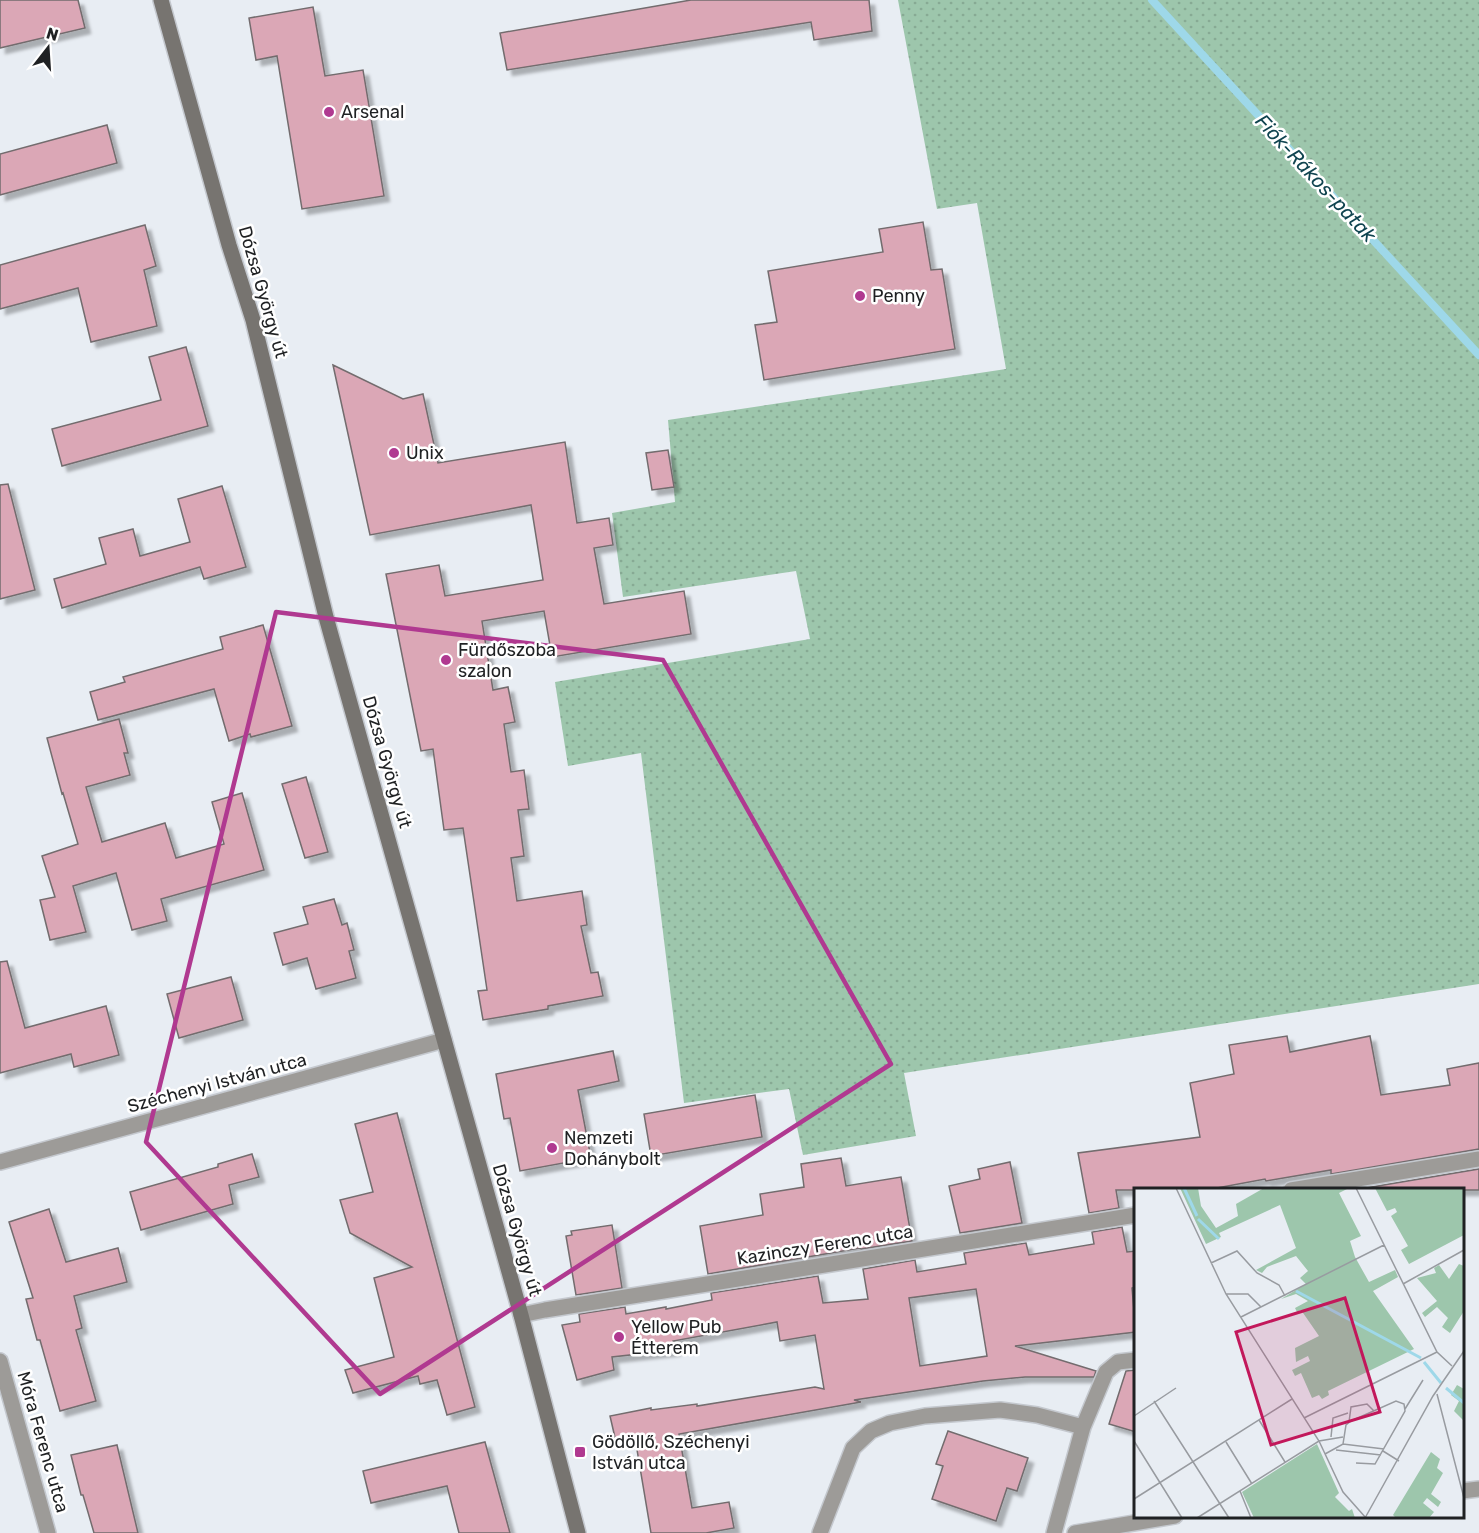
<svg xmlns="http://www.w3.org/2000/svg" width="1479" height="1533" viewBox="0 0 1479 1533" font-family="Rubik,sans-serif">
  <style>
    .grass { fill: url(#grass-dots) }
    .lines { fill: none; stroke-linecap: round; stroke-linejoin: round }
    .stream { stroke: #9ed8e9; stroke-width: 8 }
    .building { fill: #dba7b6; stroke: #736c6e; stroke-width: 1.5; fill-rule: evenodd; filter: url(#shadow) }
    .minor-casing { stroke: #c4c8ce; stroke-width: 18 }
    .secondary-casing { stroke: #c4c8ce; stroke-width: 18 }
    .minor { stroke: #9d9b98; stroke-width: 15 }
    .secondary { stroke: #777470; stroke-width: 15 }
    .marked { fill: none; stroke: #b03990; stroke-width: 4.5; stroke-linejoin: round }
    .poi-dot { fill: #b03990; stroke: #fff; stroke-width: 2 }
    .labels { text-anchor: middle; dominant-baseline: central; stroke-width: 5; stroke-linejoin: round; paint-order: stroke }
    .poi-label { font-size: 18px; fill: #1f2123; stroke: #fff; text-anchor: start }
    .street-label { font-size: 18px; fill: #1f2123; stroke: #fff }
    .water-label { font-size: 20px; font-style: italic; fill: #104450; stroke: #fff }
    .inset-river { fill: none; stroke: #9ed8e9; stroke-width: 3 }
    .inset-road { fill: none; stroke: #989ba0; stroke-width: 1.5 }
    .view { fill: #c2185b; fill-opacity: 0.15; stroke: #c2185b; stroke-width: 3 }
    .inset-edge { fill: none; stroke: #1f2123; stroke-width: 3 }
  </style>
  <defs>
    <pattern id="grass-dots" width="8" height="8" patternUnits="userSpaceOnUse" patternTransform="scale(1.5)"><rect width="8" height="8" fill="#9dc6ac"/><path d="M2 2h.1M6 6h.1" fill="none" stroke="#87aa94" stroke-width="1.8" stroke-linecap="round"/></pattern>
    <filter id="shadow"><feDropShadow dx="5.5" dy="5.5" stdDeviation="1.5" flood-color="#0004"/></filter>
  </defs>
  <rect width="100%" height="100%" fill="#e8edf3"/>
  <path class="grass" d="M 898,0 L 1479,0 L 1479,984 L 904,1073 L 916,1136 L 803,1155 L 789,1089 L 684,1103 L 641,753 L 568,766 L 555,682 L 810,639 L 796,571 L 623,597 L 612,513 L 675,502 L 668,420 L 1006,369 L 977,203 L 937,209 Z"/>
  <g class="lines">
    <path class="stream" d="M 1152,0 L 1479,355"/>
  </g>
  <path class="building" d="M 0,0 L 78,0 L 85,28 L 0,48 Z
    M 691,0 L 869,0 L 872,31 L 814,40 L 811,22 L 507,70 L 500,33 Z
    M 313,7 L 325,76 L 363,70 L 384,196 L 302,209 L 277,56 L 256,60 L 249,18 Z
    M 107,125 L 117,163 L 0,195 L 0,154 Z
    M 923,222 L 931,270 L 942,269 L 955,349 L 764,380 L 755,325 L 777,322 L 768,271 L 883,252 L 879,229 Z
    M 145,225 L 156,266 L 144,270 L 157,326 L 91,342 L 78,288 L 0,309 L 0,265 Z
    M 186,347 L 208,426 L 62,466 L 52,429 L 161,400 L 149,357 Z
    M 333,365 L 403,399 L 423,394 L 438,463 L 565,442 L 577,523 L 609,518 L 613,545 L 594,548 L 604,604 L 684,591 L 691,634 L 552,657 L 544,611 L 482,621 L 493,690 L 508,687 L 515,722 L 504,724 L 511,772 L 524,770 L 529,809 L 518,810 L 524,856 L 511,858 L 517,901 L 582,891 L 587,925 L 581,926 L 591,973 L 598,972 L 603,996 L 548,1006 L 548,1009 L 483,1020 L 478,991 L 487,990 L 463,828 L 444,830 L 433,749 L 421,751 L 386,574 L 439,565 L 445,596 L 543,580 L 531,505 L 370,535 Z
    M 668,450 L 674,487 L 652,490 L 646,453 Z
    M 8,484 L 35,590 L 0,599 L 0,485 Z
    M 222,486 L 246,567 L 204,579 L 200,567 L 62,608 L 54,579 L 106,564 L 99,538 L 133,529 L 140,556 L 190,542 L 178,499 Z
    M 263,625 L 292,726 L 251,737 L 250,734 L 229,741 L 214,689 L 98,720 L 90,692 L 125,682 L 123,677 L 223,649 L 220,637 Z
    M 119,719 L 128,753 L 124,753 L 130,775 L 86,787 L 102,842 L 165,823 L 176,858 L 224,844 L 212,802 L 242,793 L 264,870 L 161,899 L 167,921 L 132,930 L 116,873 L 73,886 L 86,932 L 50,940 L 40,900 L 55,897 L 42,856 L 78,844 L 63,793 L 62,794 L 47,738 Z
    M 306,777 L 328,852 L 305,858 L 282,784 Z
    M 334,899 L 342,925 L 347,923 L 354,950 L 349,951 L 356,978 L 316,989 L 307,958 L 283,965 L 274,933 L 308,924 L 303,907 Z
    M 7,961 L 25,1028 L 106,1006 L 119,1055 L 74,1067 L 71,1054 L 0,1073 L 0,962 Z
    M 231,977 L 243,1020 L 179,1038 L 167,994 Z
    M 1287,1036 L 1290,1052 L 1370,1036 L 1381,1095 L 1450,1085 L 1447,1069 L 1479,1063 L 1479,1149 L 1331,1174 L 1331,1170 L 1266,1181 L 1265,1179 L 1206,1190 L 1116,1190 L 1119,1208 L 1089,1213 L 1078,1153 L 1200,1137 L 1190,1083 L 1234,1074 L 1229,1045 Z
    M 613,1051 L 619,1081 L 578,1090 L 591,1158 L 520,1171 L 510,1118 L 504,1119 L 496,1074 Z
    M 755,1095 L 762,1137 L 651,1156 L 644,1114 Z
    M 397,1113 L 475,1407 L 447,1415 L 437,1380 L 420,1384 L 418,1376 L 353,1393 L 345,1370 L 394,1357 L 374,1278 L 412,1267 L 350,1233 L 340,1200 L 373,1192 L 355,1124 Z
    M 252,1154 L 259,1177 L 229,1185 L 233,1204 L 141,1230 L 130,1192 L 218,1167 L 218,1164 Z
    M 841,1158 L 846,1186 L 901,1177 L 912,1241 L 861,1249 L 860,1248 L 708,1274 L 700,1226 L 763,1215 L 760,1194 L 804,1187 L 801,1164 Z
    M 1010,1162 L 1022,1223 L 960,1233 L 949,1186 L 980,1179 L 978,1169 Z
    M 1479,1169 L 1479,1190 L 1354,1190 Z
    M 49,1209 L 66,1262 L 118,1248 L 127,1282 L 74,1296 L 82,1328 L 76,1330 L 96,1401 L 60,1411 L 40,1340 L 37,1340 L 26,1299 L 33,1298 L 9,1222 Z
    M 612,1225 L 622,1288 L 576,1295 L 566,1236 L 572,1235 L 571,1231 Z
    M 1122,1227 L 1127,1252 L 1136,1251 L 1136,1287 L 1132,1288 L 1136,1332 L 1015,1346 L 1096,1371 L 1094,1377 L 1025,1377 L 983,1381 L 854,1400 L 861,1402 L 679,1434 L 692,1508 L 729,1502 L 734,1528 L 706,1533 L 651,1533 L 635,1438 L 616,1442 L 610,1416 L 651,1408 L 651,1410 L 697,1404 L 697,1406 L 815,1387 L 824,1389 L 815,1335 L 780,1341 L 777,1322 L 673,1341 L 675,1350 L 612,1357 L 614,1370 L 577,1380 L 562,1325 L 580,1322 L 579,1314 L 625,1307 L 626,1314 L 666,1307 L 666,1309 L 712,1300 L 711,1293 L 818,1276 L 823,1303 L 868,1299 L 863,1269 L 915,1260 L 917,1272 L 966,1264 L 964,1253 L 1026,1243 L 1029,1255 L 1094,1244 L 1092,1232 ZM 976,1289 L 987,1356 L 920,1366 L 909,1298 Z
    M 1136,1370 L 1136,1432 L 1109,1424 L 1126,1371 Z
    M 948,1431 L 1028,1458 L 1017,1491 L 1007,1488 L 996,1521 L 932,1499 L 943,1466 L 936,1464 Z
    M 485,1442 L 510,1533 L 459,1533 L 447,1486 L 371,1503 L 363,1471 Z
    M 117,1445 L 138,1533 L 94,1533 L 83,1495 L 81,1495 L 71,1455 Z"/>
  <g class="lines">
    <g class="minor-casing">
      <path id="minor" d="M 0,1162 L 444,1040
        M 1291,1190 L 1479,1159
        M 521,1315 L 545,1310 L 1136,1215
        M 0,1361 L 48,1533
        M 1462,1491 L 1479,1489
        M 820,1533 L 853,1448 L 871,1431 L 890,1423 L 925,1416 L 1000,1410 L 1037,1415 L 1083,1427
        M 1054,1533 L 1083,1427 L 1106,1372 L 1118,1362 L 1136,1360
        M 1075,1533 L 1175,1516"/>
    </g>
    <g class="secondary-casing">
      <path id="secondary" d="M 161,0 L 229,245 L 253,320 L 326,617 L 521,1315 L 578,1533"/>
    </g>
    <use href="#minor" class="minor"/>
    <use href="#secondary" class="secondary"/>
  </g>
  <path class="marked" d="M 276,612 L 663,660 L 891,1064 L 380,1394 L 146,1142 Z"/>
  <g class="poi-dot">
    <circle cx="329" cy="112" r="6"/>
    <circle cx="860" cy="296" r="6"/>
    <circle cx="394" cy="453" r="6"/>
    <circle cx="446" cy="660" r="6"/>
    <circle cx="552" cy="1148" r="6"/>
    <circle cx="619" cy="1337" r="6"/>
    <rect x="574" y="1446" width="12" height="12" rx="3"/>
  </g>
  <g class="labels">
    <g class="poi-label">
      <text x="341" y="112">Arsenal</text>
      <text x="872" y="296">Penny</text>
      <text x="406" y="453">Unix</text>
      <text x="458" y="650">Fürdőszoba<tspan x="458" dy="21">szalon</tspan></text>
      <text x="564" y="1138">Nemzeti<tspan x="564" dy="21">Dohánybolt</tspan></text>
      <text x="631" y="1327">Yellow Pub<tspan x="631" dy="21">Étterem</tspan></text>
      <text x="592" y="1442">Gödöllő, Széchenyi<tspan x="592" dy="21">István utca</tspan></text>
    </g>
    <g class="street-label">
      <text transform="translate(263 292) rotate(74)">Dózsa György út</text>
      <text transform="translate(387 762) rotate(74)">Dózsa György út</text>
      <text transform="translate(217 1083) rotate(-15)">Széchenyi István utca</text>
      <text transform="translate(517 1230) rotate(74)">Dózsa György út</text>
      <text transform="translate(825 1245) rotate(-9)">Kazinczy Ferenc utca</text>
      <text transform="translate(43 1442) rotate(74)">Móra Ferenc utca</text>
    </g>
    <g class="water-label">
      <text transform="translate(1316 178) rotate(47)">Fiók-Rákos-patak</text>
    </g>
  </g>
  <g transform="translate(1134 1188)">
    <rect width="330" height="330" fill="#e8edf3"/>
    <path d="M 46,0 L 64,0 L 67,18 L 82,40 L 104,28 L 102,16 L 130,0 L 215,0 L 205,5 L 227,48 L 216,53 L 221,69 L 235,94 L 261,82 L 264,89 L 239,103 L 280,161 L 194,203 L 195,207 L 188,211 L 185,207 L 178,210 L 167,185 L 161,188 L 158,182 L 176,173 L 174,168 L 162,174 L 161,160 L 185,148 L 167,122 L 163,124 L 161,120 L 174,113 L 162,106 L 147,111 L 172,96 L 166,90 L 174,83 L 162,68 L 133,79 L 128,85 L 122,82 L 162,60 L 146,17 L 85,45 L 87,49 L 72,56 ZM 241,0 L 330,0 L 330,47 L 275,76 L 267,62 L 274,58 L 257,28 L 263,24 L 261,20 L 253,23 ZM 325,76 L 330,78 L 330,123 L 316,145 L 308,139 L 314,130 L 303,119 L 291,129 L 288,125 L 303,113 L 283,90 L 302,85 L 300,80 L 305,77 L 315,91 ZM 323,197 L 330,201 L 330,233 L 320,223 L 325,213 L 317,207 ZM 297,264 L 306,271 L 303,280 L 309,285 L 297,306 L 307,314 L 304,319 L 293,310 L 289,315 L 300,324 L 295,330 L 262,330 L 259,327 Z" fill="#9dc6ac"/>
    <path d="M 183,256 L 205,305 L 201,309 L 215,323 L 218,321 L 221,330 L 120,330 L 108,304 Z" fill="#9dc6ac"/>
    <path class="inset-river" d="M 50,0 L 63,28M 64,31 L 85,51M 162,103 L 287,170M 290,174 L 307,195M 312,200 L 330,215"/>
    <path class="inset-road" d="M 42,0 L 92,106 L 185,253 L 209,304 L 232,330M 222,0 L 303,164 L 318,178M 77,75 L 103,63 L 123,85 L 145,97 L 151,108M 269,96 L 330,62M 92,106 L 114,106 L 127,119M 107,129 L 250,57M 303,206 L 330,310M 20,213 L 95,330M 271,221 L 289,192M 0,228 L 42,200M 170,230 L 303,164M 125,232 L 151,274M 215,234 L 217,219 L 233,216 L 240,223M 197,249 L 199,230 L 214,225M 0,253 L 48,330M 92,254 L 118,296M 209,256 L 212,237 L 217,233 L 262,213 L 270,216 L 271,223 L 241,276 L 222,275M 202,262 L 247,267M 249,263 L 265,273M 191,266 L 209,256 L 250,261M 106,303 L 117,330M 0,311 L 158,211M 63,330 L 185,253 L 209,249M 231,330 L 299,208 L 330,163"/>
    <path class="view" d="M 211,110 L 246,224 L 137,257 L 102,144 Z"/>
    <rect width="330" height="330" class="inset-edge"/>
  </g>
  <g transform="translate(48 48) rotate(17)" stroke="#ffffff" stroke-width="4.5" paint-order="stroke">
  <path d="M0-4.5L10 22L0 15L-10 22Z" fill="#1f2123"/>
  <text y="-9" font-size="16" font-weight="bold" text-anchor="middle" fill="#1f2123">N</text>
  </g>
</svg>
